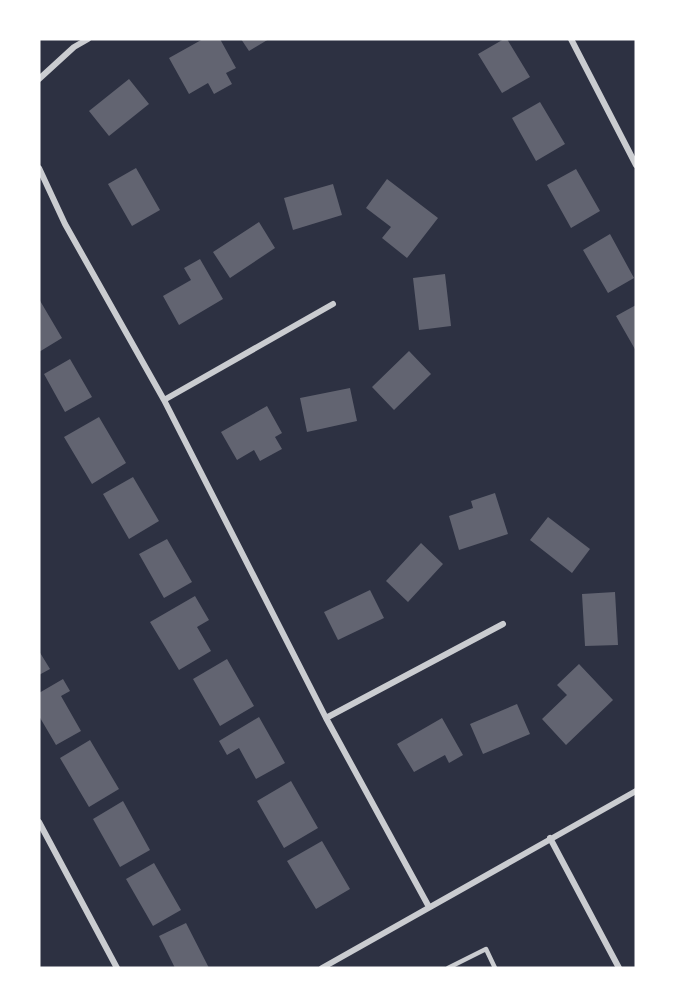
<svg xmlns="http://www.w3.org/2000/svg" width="675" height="1007" viewBox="0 0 675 1007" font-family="Helvetica,sans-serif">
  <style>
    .building { fill: #626471 }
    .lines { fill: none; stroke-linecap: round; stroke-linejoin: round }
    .service { stroke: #caccd0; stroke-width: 4.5 }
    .minor { stroke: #caccd0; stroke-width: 6 }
  </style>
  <rect width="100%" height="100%" fill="#2d3142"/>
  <path class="building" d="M 203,39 L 220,39 L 236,68 L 226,73 L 232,84 L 214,94 L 208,83 L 189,94 L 169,58 Z
    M 241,39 L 269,39 L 249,51 Z
    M 504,39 L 507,39 L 530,77 L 502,93 L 478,54 Z
    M 129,79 L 149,104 L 109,136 L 89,111 Z
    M 540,102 L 565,144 L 536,161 L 512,118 Z
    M 136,168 L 160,210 L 132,226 L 108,184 Z
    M 576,169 L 600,211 L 571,228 L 547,185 Z
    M 387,179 L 438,218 L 407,258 L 382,238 L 391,227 L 366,208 Z
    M 333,184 L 342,215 L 293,230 L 284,198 Z
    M 259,222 L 275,248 L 230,278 L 213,252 Z
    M 610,234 L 634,278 L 608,293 L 583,250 Z
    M 200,259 L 223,299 L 179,325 L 163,296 L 191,280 L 184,268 Z
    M 445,274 L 451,326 L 419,330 L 413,278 Z
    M 39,299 L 62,338 L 39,352 Z
    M 636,305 L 636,351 L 616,316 Z
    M 409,351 L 431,374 L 394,410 L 372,387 Z
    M 70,359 L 92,397 L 65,412 L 44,374 Z
    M 350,388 L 357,421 L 307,432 L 300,398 Z
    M 267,406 L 282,433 L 275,437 L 282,449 L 260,461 L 254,450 L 237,460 L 221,432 Z
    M 99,417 L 126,463 L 92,484 L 64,437 Z
    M 133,477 L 159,521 L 129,539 L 103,494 Z
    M 495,493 L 508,534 L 459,550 L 449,516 L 473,508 L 471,501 Z
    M 548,517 L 590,549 L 572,573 L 530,540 Z
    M 167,539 L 192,582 L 164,598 L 139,554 Z
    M 421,543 L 443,564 L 408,602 L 386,581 Z
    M 370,590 L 384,618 L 338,640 L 324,612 Z
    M 615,592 L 618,645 L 585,646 L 582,594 Z
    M 195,596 L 209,620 L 197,627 L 211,651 L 179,670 L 150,622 Z
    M 39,651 L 50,669 L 39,675 Z
    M 227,659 L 254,706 L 220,726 L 193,679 Z
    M 579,664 L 613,700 L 566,745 L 542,719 L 567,695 L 557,685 Z
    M 63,679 L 70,691 L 61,696 L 81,731 L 56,745 L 39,716 L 39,693 Z
    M 517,704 L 530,734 L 483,754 L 470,724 Z
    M 259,717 L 285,763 L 256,779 L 239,748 L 227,755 L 219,741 Z
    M 442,718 L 463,755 L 449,763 L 445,755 L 414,772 L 397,744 Z
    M 90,740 L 119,789 L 89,807 L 60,758 Z
    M 291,781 L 318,828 L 284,848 L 257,801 Z
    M 123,801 L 150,850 L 120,867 L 93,819 Z
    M 322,841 L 350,889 L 316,909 L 287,861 Z
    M 154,863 L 181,910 L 153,926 L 126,879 Z
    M 186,923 L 209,968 L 175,968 L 159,936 Z"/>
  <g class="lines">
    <path class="service" d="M 448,968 L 486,949 L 495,968"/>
    <path class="minor" d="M 571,39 L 636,165
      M 39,79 L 74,47 L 88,39
      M 39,168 L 65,224 L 164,400 L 326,718 L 429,907
      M 164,400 L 333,304
      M 326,718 L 503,624
      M 39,822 L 117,968
      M 550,838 L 619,968
      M 322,968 L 636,791"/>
  </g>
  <rect width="675" height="1007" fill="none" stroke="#ffffff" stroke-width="81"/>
</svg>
